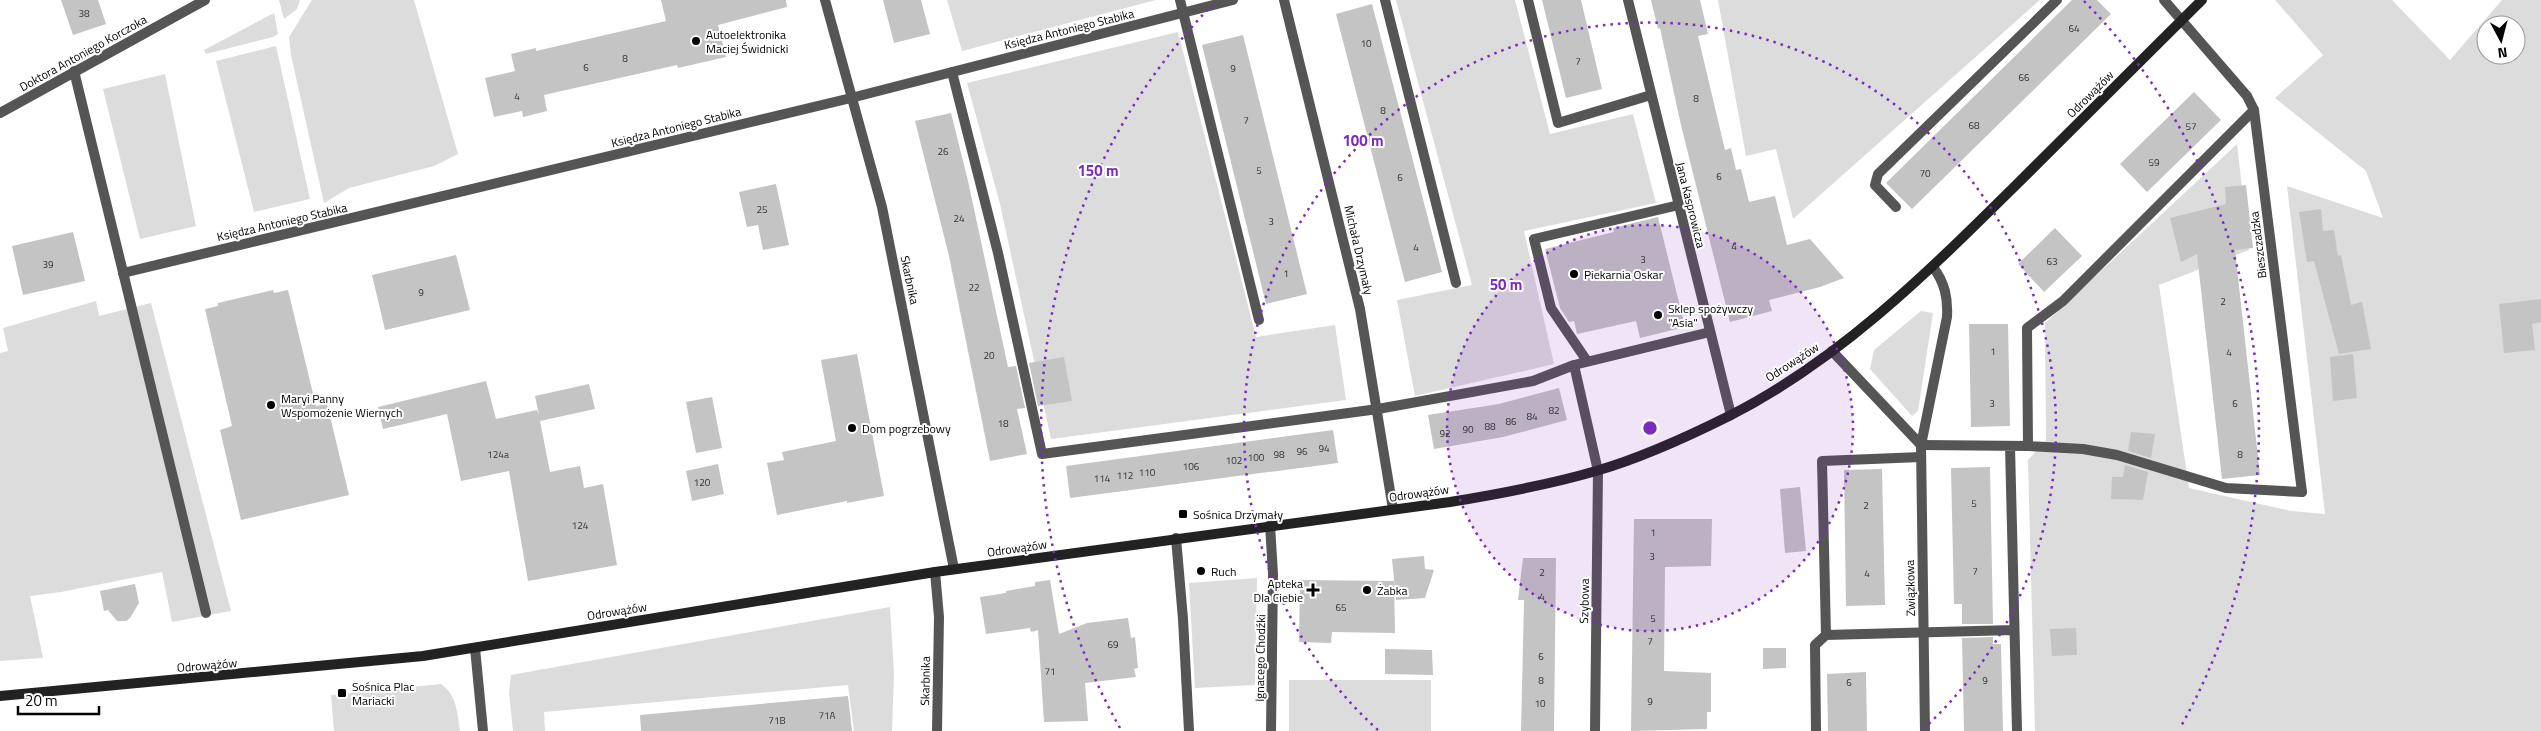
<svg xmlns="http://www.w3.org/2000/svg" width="2541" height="731" viewBox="0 0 2541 731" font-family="'Titillium Web',sans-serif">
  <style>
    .green { fill: #dcdcdc; fill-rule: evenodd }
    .building { fill: #c4c4c4 }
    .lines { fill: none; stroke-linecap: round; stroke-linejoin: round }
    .lane { stroke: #555; stroke-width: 10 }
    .street { stroke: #555; stroke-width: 10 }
    .secondary { stroke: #222; stroke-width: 10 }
    .ring { fill: none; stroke: #7b2cbf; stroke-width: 2.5; stroke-dasharray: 2.5 5 }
    .poi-dot { fill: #000; stroke: #fff; stroke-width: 2 }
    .labels { text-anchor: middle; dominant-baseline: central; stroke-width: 4; stroke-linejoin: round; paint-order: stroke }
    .number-label { font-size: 10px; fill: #313131 }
    .street-label { font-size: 12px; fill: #000; stroke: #fff }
    .poi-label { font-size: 12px; fill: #000; stroke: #fff; text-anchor: start }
    .centre { fill: #7b2cbf; stroke: #fff; stroke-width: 2.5 }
    .ring-label { font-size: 15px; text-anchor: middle; font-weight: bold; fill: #7b2cbf; stroke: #fff; stroke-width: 4; stroke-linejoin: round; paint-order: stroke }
  </style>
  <rect width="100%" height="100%" fill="#fff"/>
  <path class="green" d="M 279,0 L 300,0 L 297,9 L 284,19 Z
    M 312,0 L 414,0 L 458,154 L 434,166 L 349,188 L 324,203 L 291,55 L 289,37 Z
    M 947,0 L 1156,0 L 962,51 Z
    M 1396,0 L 1515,0 L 1550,134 L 1633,114 L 1656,203 L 1524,231 L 1554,364 L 1415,396 L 1397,300 L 1472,285 Z
    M 1718,0 L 2040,0 L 1793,219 L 1776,149 L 1746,156 Z
    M 2275,0 L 2392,0 L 2450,60 L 2502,0 L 2541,0 L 2541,731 L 2035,731 L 2028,460 L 2046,440 L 2045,323 L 2237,144 L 2249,250 L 2159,285 L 2189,488 L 2291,511 L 2325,514 L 2287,186 L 2383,218 L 2366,171 L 2275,98 L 2323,55 ZM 2486,25 L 2516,25 L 2516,55 L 2486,55 Z
    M 274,13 L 278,34 L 273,37 L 206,54 L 204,50 Z
    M 1178,32 L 1256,337 L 1335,325 L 1346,400 L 1051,439 L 1000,204 L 967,83 Z
    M 276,46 L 310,199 L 254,212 L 216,61 Z
    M 165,74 L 196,226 L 140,239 L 103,89 Z
    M 96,301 L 99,316 L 151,303 L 231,611 L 172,622 L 162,572 L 61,592 L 30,596 L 43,658 L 0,661 L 0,353 L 8,351 L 3,328 Z
    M 1921,311 L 1933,313 L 1918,411 L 1912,416 L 1870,369 L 1874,350 Z
    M 1257,578 L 1255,685 L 1195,688 L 1189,583 Z
    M 890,607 L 894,674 L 892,731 L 854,731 L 848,685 L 544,712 L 545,731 L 513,731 L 509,693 L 511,675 Z
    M 1289,680 L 1431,680 L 1431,731 L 1289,731 Z
    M 441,684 C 457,695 457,712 460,731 L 334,731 L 331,695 Z"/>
  <path class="building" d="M 61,0 L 98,0 L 106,24 L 73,35 Z
    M 661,0 L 786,0 L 787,7 L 718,25 L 726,57 L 678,68 L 677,65 L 544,95 L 547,111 L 523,117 L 522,111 L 494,117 L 485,78 L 515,71 L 511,54 L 536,48 L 536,51 L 666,21 Z
    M 883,0 L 921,0 L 930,34 L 894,43 Z
    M 1542,0 L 1581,0 L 1602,89 L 1566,98 Z
    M 1651,0 L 1700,0 L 1708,34 L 1698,36 L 1725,150 L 1731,148 L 1736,170 L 1741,169 L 1749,202 L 1775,196 L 1787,245 L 1810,239 L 1844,278 L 1820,287 L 1769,300 L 1772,311 L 1730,322 L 1680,121 L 1660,28 L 1658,29 Z
    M 2072,0 L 2097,0 L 2111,14 L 1912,209 L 1886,183 Z
    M 1372,4 L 1442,272 L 1405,282 L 1336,14 Z
    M 1243,35 L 1307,294 L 1266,304 L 1202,45 Z
    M 2194,92 L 2221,120 L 2147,192 L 2120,164 Z
    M 951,113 L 968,181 L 1008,367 L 1016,366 L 1025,408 L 1017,409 L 1027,454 L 990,461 L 949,256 L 915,121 Z
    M 776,184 L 789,245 L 763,250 L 758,225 L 747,227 L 739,192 Z
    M 2246,185 L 2253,248 L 2235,250 L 2260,475 L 2222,479 L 2197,254 L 2181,262 L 2170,218 L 2226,204 L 2225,187 Z
    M 2321,209 L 2323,231 L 2334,230 L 2338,256 L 2341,255 L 2351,305 L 2362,302 L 2371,349 L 2339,354 L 2314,261 L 2307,262 L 2299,212 Z
    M 1658,217 L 1685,327 L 1640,338 L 1636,321 L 1577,334 L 1574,321 L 1569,322 L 1560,308 L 1545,249 L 1614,232 L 1613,228 Z
    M 2055,228 L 2082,256 L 2044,292 L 2018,264 Z
    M 73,232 L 85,281 L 23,295 L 12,246 Z
    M 456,255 L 470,310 L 385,330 L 372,275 Z
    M 273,290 L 274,293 L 288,290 L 316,406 L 327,404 L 349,495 L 241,520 L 220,430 L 232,426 L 205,309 L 218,306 L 218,303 Z
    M 2541,299 L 2541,322 L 2532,324 L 2535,350 L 2504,353 L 2499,304 Z
    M 1969,324 L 2008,324 L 2010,426 L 1971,427 Z
    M 857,354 L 884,496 L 847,503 L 847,501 L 777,515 L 767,463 L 784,460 L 782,452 L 836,441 L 821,360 Z
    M 2353,354 L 2357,398 L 2333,401 L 2330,357 Z
    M 1064,357 L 1072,401 L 1038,406 L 1029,363 Z
    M 486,381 L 496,419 L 537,410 L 539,415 L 535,396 L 589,384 L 595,409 L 540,421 L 550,472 L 580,466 L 584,488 L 603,484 L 617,565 L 528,581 L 509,471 L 461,481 L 447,414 L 383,429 L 378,407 Z
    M 1559,388 L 1567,420 L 1503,437 L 1434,449 L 1428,415 L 1499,404 Z
    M 712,397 L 722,448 L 696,453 L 686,402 Z
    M 1333,430 L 1338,463 L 1070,498 L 1066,466 Z
    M 2131,432 L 2155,434 L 2151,458 L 2128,451 Z
    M 718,464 L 724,494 L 692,501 L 686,471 Z
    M 2125,465 L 2148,472 L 2143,500 L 2111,499 L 2112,477 L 2123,477 Z
    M 1990,467 L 1993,624 L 1962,624 L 1962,604 L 1954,604 L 1951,468 Z
    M 1882,469 L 1885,605 L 1846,606 L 1844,470 Z
    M 1800,487 L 1806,551 L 1785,553 L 1780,489 Z
    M 1634,519 L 1712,519 L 1711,566 L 1665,567 L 1664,671 L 1711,673 L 1711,712 L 1707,712 L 1707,729 L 1631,731 Z
    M 1424,556 L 1425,569 L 1434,570 L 1425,598 L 1396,600 L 1392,559 Z
    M 1523,558 L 1556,558 L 1554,731 L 1521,731 L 1524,600 L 1518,600 Z
    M 1050,580 L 1059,634 L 1087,623 L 1128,618 L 1131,638 L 1135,637 L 1138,668 L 1134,669 L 1136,677 L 1085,683 L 1088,721 L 1044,722 L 1038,630 L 1031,632 L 1030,628 L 986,634 L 980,597 L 1006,593 L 1006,591 L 1035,586 L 1035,582 Z
    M 1300,580 L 1394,581 L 1395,633 L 1332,632 L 1331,643 L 1299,642 Z
    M 135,584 L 139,603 L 130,618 L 126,621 L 117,621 L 108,610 L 104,611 L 100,591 Z
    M 2076,628 L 2077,655 L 2052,656 L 2050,629 Z
    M 1993,637 L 1993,644 L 2001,644 L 2003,731 L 1964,731 L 1962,638 Z
    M 1763,648 L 1786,648 L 1786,668 L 1763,669 Z
    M 1385,649 L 1432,650 L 1433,675 L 1385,674 Z
    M 1866,672 L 1867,731 L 1828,731 L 1827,674 Z
    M 848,696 L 852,731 L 641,731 L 640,715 Z"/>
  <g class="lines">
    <path class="lane" d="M 1180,0 L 1259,320
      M 1385,0 L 1456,283
      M 1528,0 L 1558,123 L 1651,95
      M 74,71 L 206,613
      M 952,72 L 998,253 L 1042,454 L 1378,409 L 1533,381 L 1574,365 L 1710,332
      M 1896,207 L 1875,185 L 1878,174 L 2057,0
      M 1587,361 L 1551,308 L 1534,239 L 1679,205
      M 1574,365 L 1598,471
      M 1921,445 L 2028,446 L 2083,449 L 2117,455 L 2226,488 L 2302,492
      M 2010,446 L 2017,731
      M 2028,446 L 2027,328 L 2063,301 L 2254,110
      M 1176,538 L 1183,619 L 1189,731
      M 1826,635 L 2014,630
      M 1816,731 L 1815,645 L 1826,635 L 1822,461 L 1921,457"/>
    <path class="street" d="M 825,0 L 882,207 L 954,569
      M 1284,0 L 1360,309 L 1393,509
      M 1628,0 L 1731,415
      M 2164,0 L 2247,96 L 2254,110 L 2302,492
      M 0,113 L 205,0
      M 123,273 L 851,98 L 1233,0
      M 1832,351 L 1921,445
      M 1270,525 L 1273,574 L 1271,731
      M 935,572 L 939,617 L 937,731
      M 475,648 L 483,731
      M 1595,731 L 1598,471
      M 1925,731 L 1921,445 L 1947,317 C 1948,298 1945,283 1933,267"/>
    <path class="secondary" d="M 0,696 L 423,656 L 935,572 L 1450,502 C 1499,494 1548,485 1596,471 C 1641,458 1687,437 1729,416 C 1838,361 1925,275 2011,190 C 2075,127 2138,63 2202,0"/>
  </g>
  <circle cx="1650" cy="428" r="203" fill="#7b2cbf" fill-opacity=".12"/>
  <g class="ring">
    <circle cx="1650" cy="428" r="203"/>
    <path d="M1378 730A406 406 0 1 1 1922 730"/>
    <path d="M1120 728A609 609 0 0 1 1216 1M2084 1A609 609 0 0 1 2180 728"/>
  </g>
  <g class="poi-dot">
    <circle cx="696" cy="41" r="5"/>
    <circle cx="1574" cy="274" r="5"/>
    <circle cx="1658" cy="315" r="5"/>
    <circle cx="271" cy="405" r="5"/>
    <circle cx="852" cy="428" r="5"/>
    <rect x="1178" y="509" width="10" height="10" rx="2.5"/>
    <circle cx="1201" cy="571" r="5"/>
    <path d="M1310.5 582.5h5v5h5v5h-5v5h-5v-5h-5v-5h5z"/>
    <circle cx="1367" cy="590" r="5"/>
    <rect x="337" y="688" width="10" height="10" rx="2.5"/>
  </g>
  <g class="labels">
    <g class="number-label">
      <text x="84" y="13">38</text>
      <text x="2074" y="28">64</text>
      <text x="1366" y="43">10</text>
      <text x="625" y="58">8</text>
      <text x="1578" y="61">7</text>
      <text x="586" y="67">6</text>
      <text x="1233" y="68">9</text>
      <text x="2024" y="77">66</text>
      <text x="517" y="96">4</text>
      <text x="1696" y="98">8</text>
      <text x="1383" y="110">8</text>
      <text x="1246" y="120">7</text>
      <text x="1974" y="125">68</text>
      <text x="2191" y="126">57</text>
      <text x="943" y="151">26</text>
      <text x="2154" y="162">59</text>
      <text x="1259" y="170">5</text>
      <text x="1925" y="173">70</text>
      <text x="1719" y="176">6</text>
      <text x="1400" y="177">6</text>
      <text x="762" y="209">25</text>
      <text x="959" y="218">24</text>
      <text x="1271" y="221">3</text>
      <text x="1734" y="246">4</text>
      <text x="1416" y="247">4</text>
      <text x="1643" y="259">3</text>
      <text x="2052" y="261">63</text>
      <text x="48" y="264">39</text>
      <text x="1286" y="273">1</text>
      <text x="974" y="287">22</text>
      <text x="421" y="292">9</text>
      <text x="2223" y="301">2</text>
      <text x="1993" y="351">1</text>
      <text x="2229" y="352">4</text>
      <text x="989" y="355">20</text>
      <text x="1992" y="403">3</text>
      <text x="2235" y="403">6</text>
      <text x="1554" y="410">82</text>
      <text x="1532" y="416">84</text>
      <text x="1511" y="421">86</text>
      <text x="1003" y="423">18</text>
      <text x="1490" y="426">88</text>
      <text x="1468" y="429">90</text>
      <text x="1445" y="433">92</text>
      <text x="1324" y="448">94</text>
      <text x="1302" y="451">96</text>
      <text x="498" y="454">124a</text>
      <text x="1279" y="454">98</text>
      <text x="2240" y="454">8</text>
      <text x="1256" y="457">100</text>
      <text x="1234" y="460">102</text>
      <text x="1191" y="466">106</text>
      <text x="1147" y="472">110</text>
      <text x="1125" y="475">112</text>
      <text x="1102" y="478">114</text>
      <text x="702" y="482">120</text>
      <text x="1974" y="503">5</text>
      <text x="1866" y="505">2</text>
      <text x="580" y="525">124</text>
      <text x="1653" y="532">1</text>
      <text x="1652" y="556">3</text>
      <text x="1975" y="571">7</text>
      <text x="1542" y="572">2</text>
      <text x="1867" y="573">4</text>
      <text x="1542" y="596">4</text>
      <text x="1341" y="607">65</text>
      <text x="1653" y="618">5</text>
      <text x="1650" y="641">7</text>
      <text x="1113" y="644">69</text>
      <text x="1541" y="656">6</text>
      <text x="1050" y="671">71</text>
      <text x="1541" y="680">8</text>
      <text x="1985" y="680">9</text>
      <text x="1849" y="682">6</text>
      <text x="1650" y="701">9</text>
      <text x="1540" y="703">10</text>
      <text x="827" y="715">71A</text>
      <text x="777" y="720">71B</text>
    </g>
    <g class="street-label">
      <text transform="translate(1069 29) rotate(-14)">Księdza Antoniego Stabika</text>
      <text transform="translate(83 53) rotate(-29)">Doktora Antoniego Korczoka</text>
      <text transform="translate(2090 94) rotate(-45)">Odrowążów</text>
      <text transform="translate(676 127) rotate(-14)">Księdza Antoniego Stabika</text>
      <text transform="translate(1691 205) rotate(76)">Jana Kasprowicza</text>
      <text transform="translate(282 222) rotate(-13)">Księdza Antoniego Stabika</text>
      <text transform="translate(2258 245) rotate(-97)">Bieszczadzka</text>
      <text transform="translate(1359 250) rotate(77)">Michała Drzymały</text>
      <text transform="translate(910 280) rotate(78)">Skarbnika</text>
      <text transform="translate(1792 362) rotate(-33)">Odrowążów</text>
      <text transform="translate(1419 493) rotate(-8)">Odrowążów</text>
      <text transform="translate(1017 548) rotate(-8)">Odrowążów</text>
      <text transform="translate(1910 588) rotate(-91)">Związkowa</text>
      <text transform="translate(1584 601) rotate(-89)">Szybowa</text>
      <text transform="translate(617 611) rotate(-9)">Odrowążów</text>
      <text transform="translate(1260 658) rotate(-89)">Ignacego Chodźki</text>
      <text transform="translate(207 665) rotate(-5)">Odrowążów</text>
      <text transform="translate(925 681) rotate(-89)">Skarbnika</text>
    </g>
    <g class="poi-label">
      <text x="706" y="34">Autoelektronika<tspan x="706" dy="14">Maciej Świdnicki</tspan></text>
      <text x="1584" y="274">Piekarnia Oskar</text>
      <text x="1668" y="308">Sklep spożywczy<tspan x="1668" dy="14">"Asia"</tspan></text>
      <text x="281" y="398">Maryi Panny<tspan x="281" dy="14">Wspomożenie Wiernych</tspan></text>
      <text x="862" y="428">Dom pogrzebowy</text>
      <text x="1193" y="514">Sośnica Drzymały</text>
      <text x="1211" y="571">Ruch</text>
      <text x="1303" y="583" text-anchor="end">Apteka<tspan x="1303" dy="14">Dla Ciebie</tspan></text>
      <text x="1377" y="590">Żabka</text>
      <text x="352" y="686">Sośnica Plac<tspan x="352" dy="14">Mariacki</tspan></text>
    </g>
  </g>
  <circle cx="1650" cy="428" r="8" class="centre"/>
  <g class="ring-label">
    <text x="1363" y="146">100 m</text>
    <text x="1098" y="176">150 m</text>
    <text x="1506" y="290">50 m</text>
  </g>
  <g transform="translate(2501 40) rotate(173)"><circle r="24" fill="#ffffff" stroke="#999999"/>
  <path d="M0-4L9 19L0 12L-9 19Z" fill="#000000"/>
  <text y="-8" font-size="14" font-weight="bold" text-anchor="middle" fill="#000000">N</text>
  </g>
  <path d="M18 706v8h81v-8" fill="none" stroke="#000000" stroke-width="2.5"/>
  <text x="25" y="706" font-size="15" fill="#000000" stroke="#ffffff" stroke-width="4" paint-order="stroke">20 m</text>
</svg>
